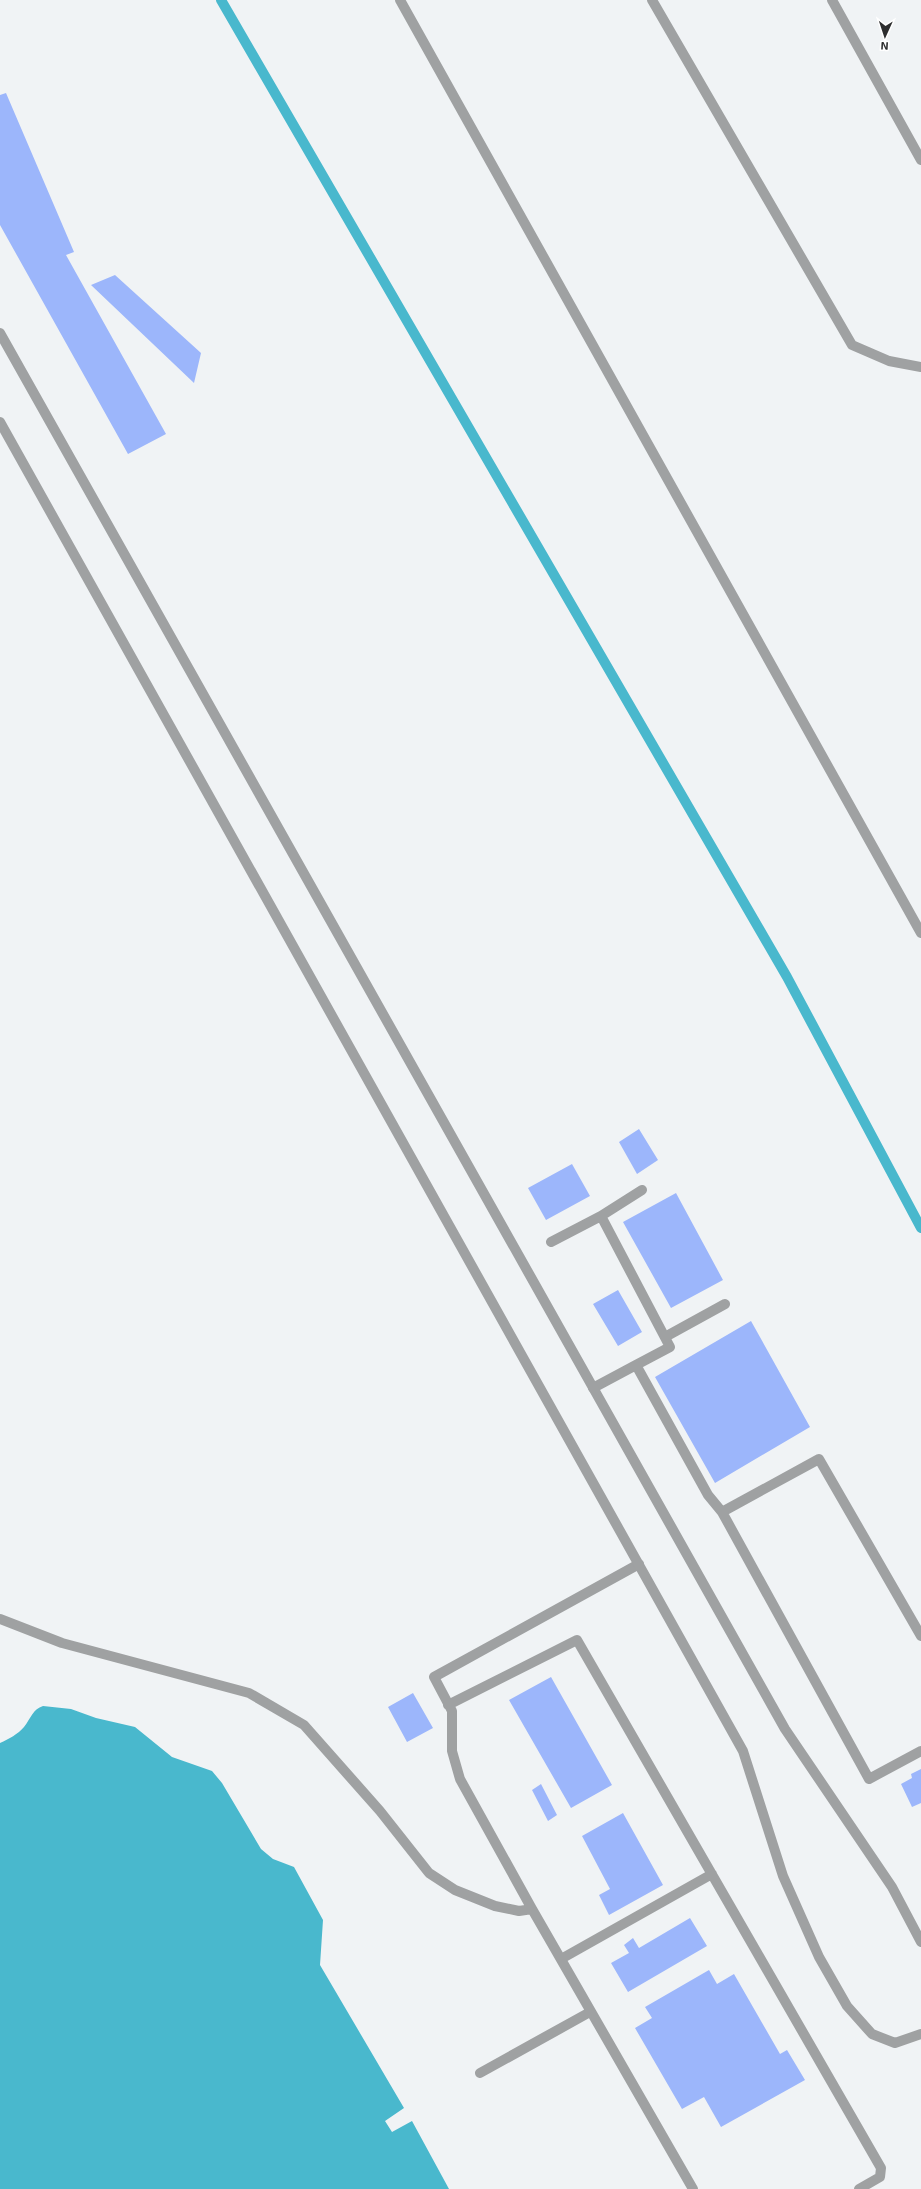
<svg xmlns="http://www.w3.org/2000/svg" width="921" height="2189" viewBox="0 0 921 2189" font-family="'Exo 2',sans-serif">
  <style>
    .water { fill: #49b8cd }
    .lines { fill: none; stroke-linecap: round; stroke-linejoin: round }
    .stream { stroke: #49b8cd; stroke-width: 10 }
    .building { fill: #9cb6fb }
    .service { stroke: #9fa1a2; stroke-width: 10 }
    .tertiary { stroke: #9fa1a2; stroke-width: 10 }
  </style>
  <rect width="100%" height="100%" fill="#f0f3f5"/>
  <path class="water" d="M 43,1706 L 71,1709 L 96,1718 L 135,1727 L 172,1757 L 212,1771 L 222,1783 L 261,1849 L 273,1859 L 294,1867 L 323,1920 L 320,1965 L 404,2108 L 385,2121 L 392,2132 L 412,2121 L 449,2189 L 0,2189 L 0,1743 C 9,1739 18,1734 24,1727 C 31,1718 33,1709 43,1706 Z"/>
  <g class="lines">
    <path class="stream" d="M 221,0 L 787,977 L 921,1228"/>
  </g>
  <path class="building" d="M 6,93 L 74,252 L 66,255 L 166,434 L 128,454 L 0,225 L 0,95 Z
    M 115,275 L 201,353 L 194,383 L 91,285 Z
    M 639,1129 L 658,1160 L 637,1174 L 619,1142 Z
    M 572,1164 L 590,1196 L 546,1220 L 528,1188 Z
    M 676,1193 L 723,1280 L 671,1308 L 623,1222 Z
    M 618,1290 L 642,1332 L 618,1346 L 593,1304 Z
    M 751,1321 L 810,1427 L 715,1483 L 655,1377 Z
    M 551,1677 L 612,1785 L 571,1808 L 509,1700 Z
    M 413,1693 L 433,1728 L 407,1742 L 388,1707 Z
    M 921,1769 L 921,1803 L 912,1807 L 901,1784 L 912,1778 L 911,1774 Z
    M 541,1784 L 557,1815 L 548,1821 L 532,1790 Z
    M 623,1813 L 663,1885 L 609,1915 L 599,1895 L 610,1889 L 582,1836 Z
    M 690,1918 L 707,1946 L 628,1992 L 611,1963 L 629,1953 L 624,1945 L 633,1938 L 639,1948 Z
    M 709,1970 L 717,1984 L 734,1974 L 780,2054 L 787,2050 L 805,2080 L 721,2127 L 704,2097 L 682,2109 L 635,2028 L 652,2018 L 645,2007 Z"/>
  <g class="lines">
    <path class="service" d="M 400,0 L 921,933
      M 652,0 L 852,345 L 889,361 L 921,367
      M 832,0 L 921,160
      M 642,1190 L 601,1216 L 670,1347 L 636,1365 L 708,1495 L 722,1512
      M 551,1242 L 601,1216
      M 665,1337 L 725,1304
      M 593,1388 L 636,1365
      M 639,1564 L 434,1677 L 452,1711 L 452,1751 L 460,1779 L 532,1909 L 693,2189
      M 0,1619 L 62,1643 L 249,1693 L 304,1725 L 380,1811 L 429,1873 L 455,1890 L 495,1906 L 519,1911 L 532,1909
      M 921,1636 L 819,1459 L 722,1512 L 869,1779 L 921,1751
      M 448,1705 L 577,1640 L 881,2168 L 880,2177 L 859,2189
      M 561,1959 L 712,1874
      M 480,2073 L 590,2012"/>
    <path class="tertiary" d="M 0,333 L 785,1729 L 892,1887 L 921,1942
      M 0,422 L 743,1751 L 783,1876 L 819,1957 L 847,2006 L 872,2034 L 895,2043 L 921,2034"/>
  </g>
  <g transform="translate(885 36) rotate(183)" stroke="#ffffff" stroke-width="3" paint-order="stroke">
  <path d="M0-3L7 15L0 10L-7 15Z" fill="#2d2e2f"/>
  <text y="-6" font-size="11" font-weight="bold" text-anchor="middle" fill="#2d2e2f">N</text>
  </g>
</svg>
